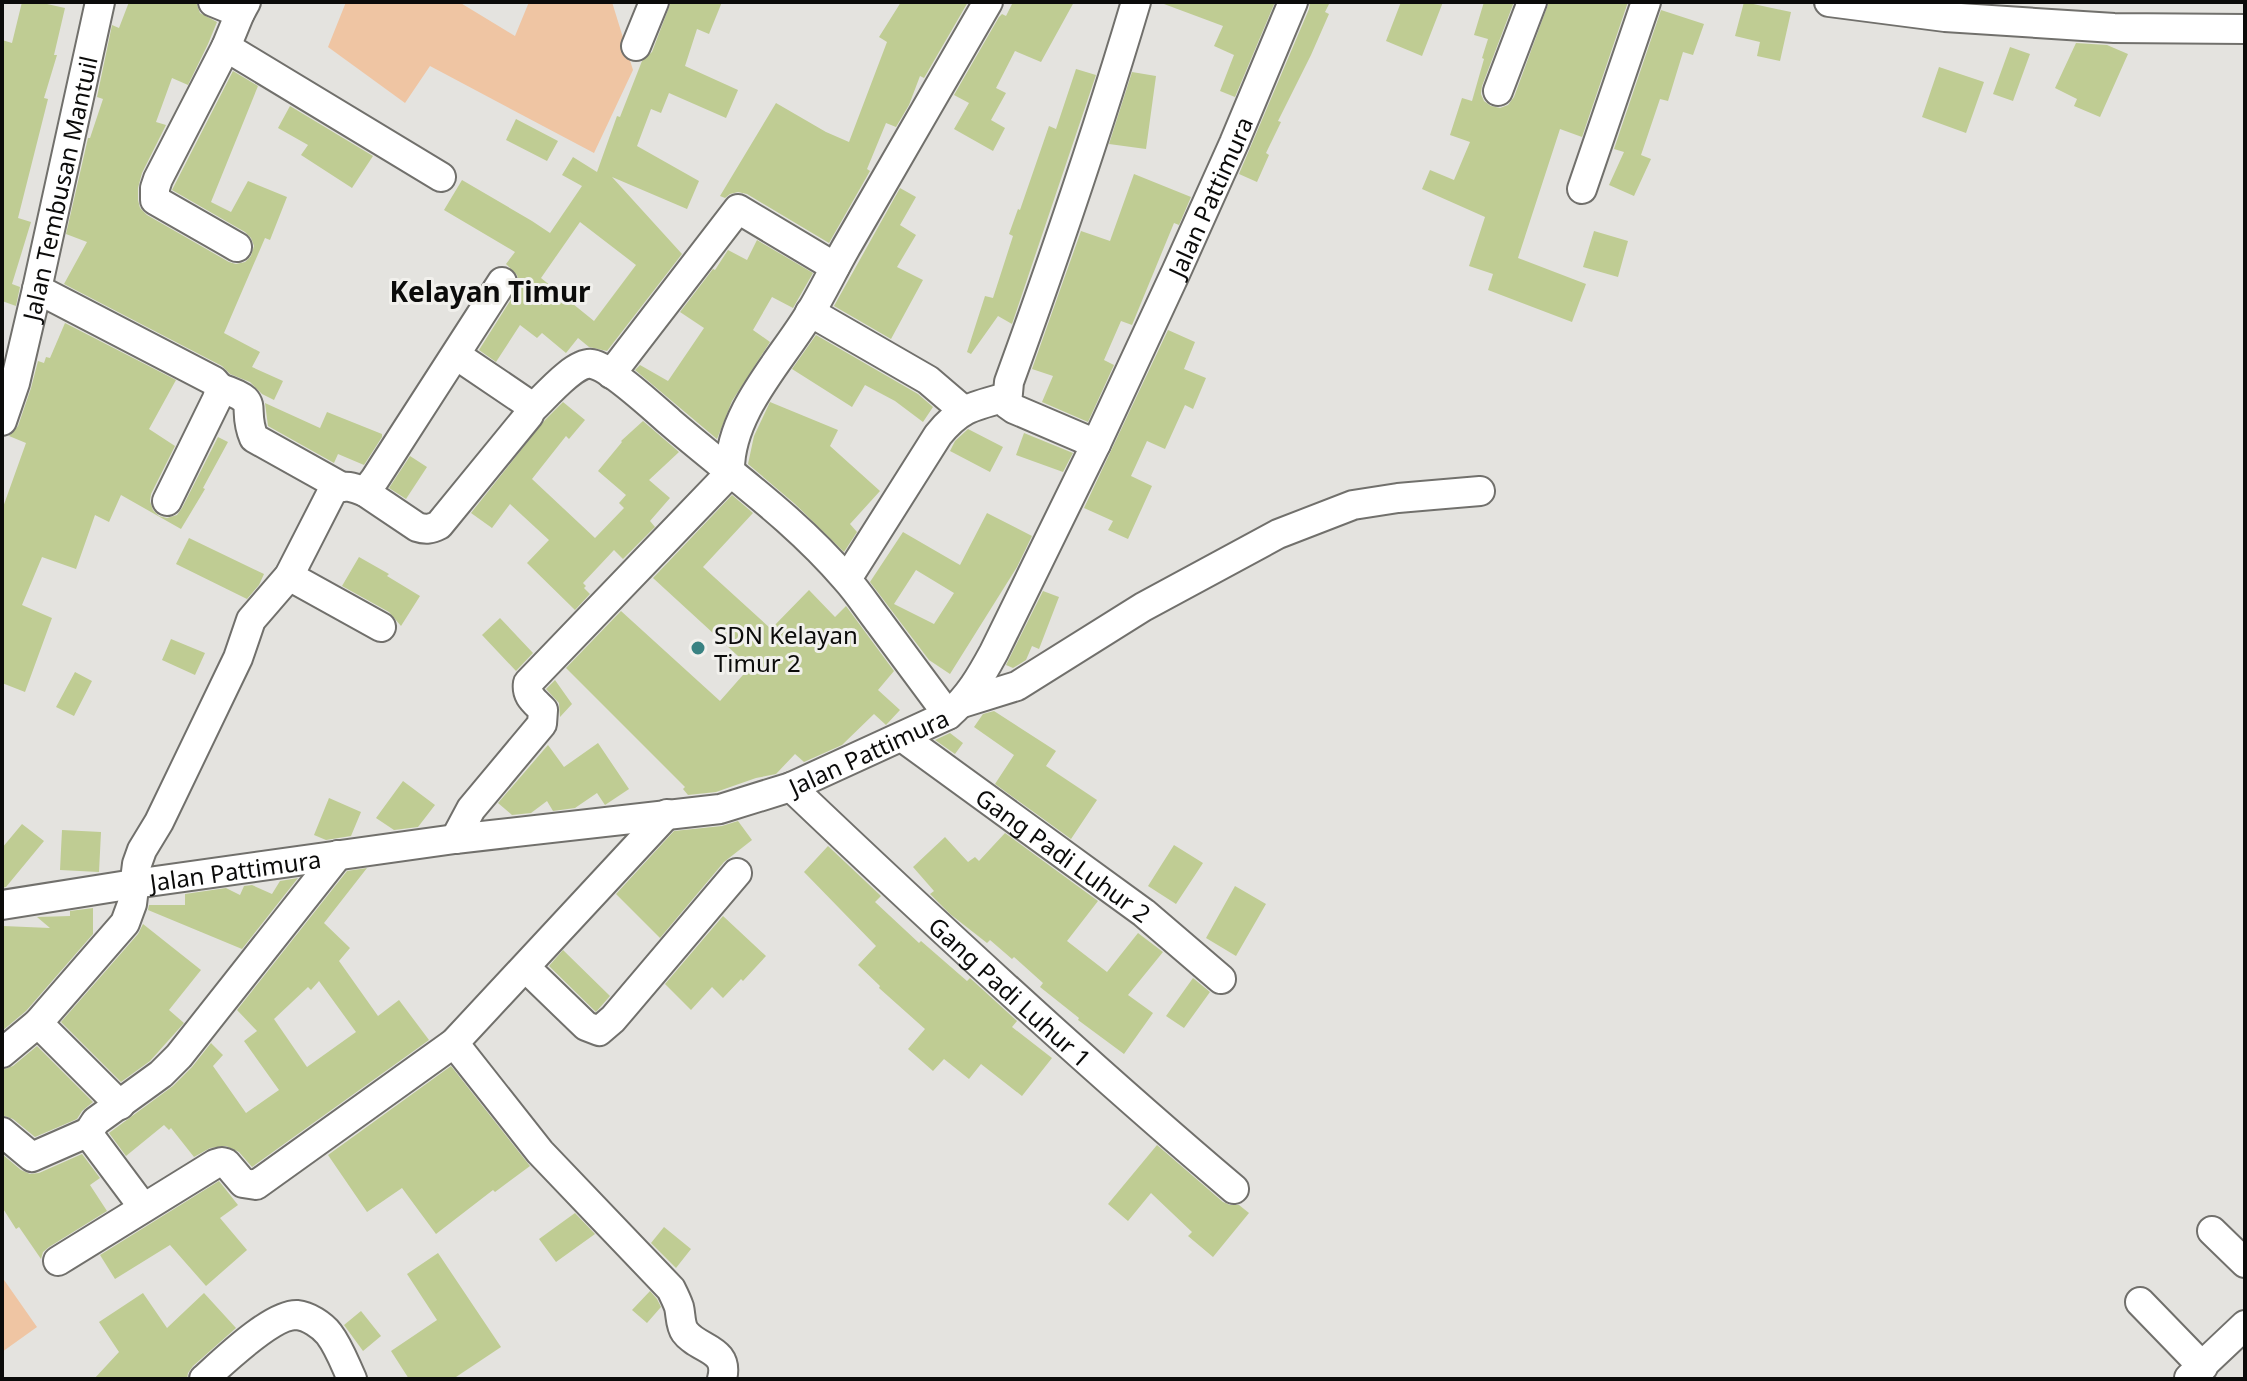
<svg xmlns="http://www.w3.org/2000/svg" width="2247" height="1381" viewBox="0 0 2247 1381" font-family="'Noto Sans',sans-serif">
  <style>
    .green { fill: #efc5a3 }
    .building { fill: #bfcc93; fill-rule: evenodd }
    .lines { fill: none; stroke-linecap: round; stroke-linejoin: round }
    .minor-casing { stroke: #71706c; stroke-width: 32 }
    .minor { stroke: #fff; stroke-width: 28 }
    .poi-dot { fill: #398282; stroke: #f1f0ec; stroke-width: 3 }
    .labels { text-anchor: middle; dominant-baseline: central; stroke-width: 6; stroke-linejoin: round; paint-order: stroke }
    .street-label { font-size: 24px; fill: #0b0b0a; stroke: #f1f0ec }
    .poi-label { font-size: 24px; fill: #0b0b0a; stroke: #f1f0ec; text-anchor: start }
    .quarter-label { font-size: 28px; font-weight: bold; fill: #0b0b0a; stroke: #f1f0ec }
  </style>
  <rect width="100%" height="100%" fill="#e4e3df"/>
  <path class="green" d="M 346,2 L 459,2 L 515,36 L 529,2 L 612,2 L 633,70 L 594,153 L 430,66 L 405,103 L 328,47 Z
    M 2,1277 L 37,1327 L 2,1352 Z"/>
  <path class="building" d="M 22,2 L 38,2 L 65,8 L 54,55 L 57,55 L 44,98 L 48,99 L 18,218 L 31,222 L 12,284 L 20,287 L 16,306 L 2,301 L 2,40 L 12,43 Z
    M 129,2 L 196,2 L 200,13 L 217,22 L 208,44 L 188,85 L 172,78 L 156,122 L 166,125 L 142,173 L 138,188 L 138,200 L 140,208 L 147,215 L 229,262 L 236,264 L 245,262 L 251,256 L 254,246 L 251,238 L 245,232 L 172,190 L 233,71 L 258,86 L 211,202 L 231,212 L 248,181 L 287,197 L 270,240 L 265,238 L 224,333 L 260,352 L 252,367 L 283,381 L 274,400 L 262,394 L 250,382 L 230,374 L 222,366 L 64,284 L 87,242 L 66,234 L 88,138 L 90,138 L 103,99 L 97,97 L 112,25 L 119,28 Z
    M 671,2 L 722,2 L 709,34 L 697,29 L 685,66 L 738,90 L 726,118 L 669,93 L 661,113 L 651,109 L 637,146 L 699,181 L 687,209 L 612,177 L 682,254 L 607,351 L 589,347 L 578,338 L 566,353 L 542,333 L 537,338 L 520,325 L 496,362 L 479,350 L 517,290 L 519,282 L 517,275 L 506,264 L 515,252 L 444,210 L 462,180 L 532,221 L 550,233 L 582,186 L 562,175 L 573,157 L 597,172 L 617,116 L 620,117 L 642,61 L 652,52 ZM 580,222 L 636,265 L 594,321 L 541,278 Z
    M 901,2 L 968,2 L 924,78 L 920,76 L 909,105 L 896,127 L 886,123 L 867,169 L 870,171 L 829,243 L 747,194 L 738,192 L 730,194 L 725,198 L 720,196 L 776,103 L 826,132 L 849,142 L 887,42 L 879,37 Z
    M 1013,2 L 1074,2 L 1041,62 L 1015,51 L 996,88 L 1006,93 L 991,120 L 1005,128 L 993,151 L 954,129 L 969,103 L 954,95 L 999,17 L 1002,14 L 1006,16 Z
    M 1165,2 L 1275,2 L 1235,97 L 1220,91 L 1234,55 L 1214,46 L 1223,26 L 1164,4 Z
    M 1310,2 L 1330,2 L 1325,12 L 1329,14 L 1311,55 L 1278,121 L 1281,122 L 1266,153 L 1269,155 L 1257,182 L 1239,174 L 1309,9 Z
    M 1401,2 L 1443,2 L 1422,56 L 1386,41 Z
    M 1484,2 L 1514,2 L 1482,86 L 1481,94 L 1484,101 L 1491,106 L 1500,108 L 1508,105 L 1514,97 L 1549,2 L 1628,2 L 1582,137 L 1560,129 L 1518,258 L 1586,284 L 1572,322 L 1488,290 L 1493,274 L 1469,266 L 1485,217 L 1422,189 L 1430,170 L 1454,180 L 1470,142 L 1450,135 L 1462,98 L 1472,101 L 1484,59 L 1482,58 L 1488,39 L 1474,35 Z
    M 1744,2 L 1791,12 L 1780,61 L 1757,56 L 1760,42 L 1735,36 Z
    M 1661,10 L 1704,24 L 1693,55 L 1683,52 L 1668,101 L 1660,99 L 1641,155 L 1651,159 L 1634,196 L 1609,185 L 1624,152 L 1614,149 Z
    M 2076,43 L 2107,45 L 2128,54 L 2100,117 L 2074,106 L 2077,99 L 2055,88 Z
    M 2010,47 L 2030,54 L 2013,101 L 1993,94 Z
    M 1939,67 L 1984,82 L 1966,133 L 1922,117 Z
    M 1076,69 L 1096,75 L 1012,324 L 998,316 L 971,354 L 967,352 L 985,296 L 993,298 L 1013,236 L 1009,234 L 1018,209 L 1020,210 L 1049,126 L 1056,129 Z
    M 1132,72 L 1156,76 L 1146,149 L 1109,144 Z
    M 290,106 L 373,156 L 352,188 L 301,155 L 308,145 L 278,128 Z
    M 516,119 L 558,141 L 547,161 L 506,140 Z
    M 1134,174 L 1191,197 L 1179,225 L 1174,223 L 1132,325 L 1121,321 L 1104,360 L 1114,365 L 1088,422 L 1042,402 L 1053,376 L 1032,369 L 1081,231 L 1110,241 Z
    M 900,188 L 916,197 L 900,225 L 916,235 L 897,267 L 923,280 L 891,339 L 834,306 Z
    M 1594,231 L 1628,241 L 1618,277 L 1583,267 Z
    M 757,240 L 813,273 L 793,308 L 772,297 L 753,330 L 770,342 L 732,401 L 717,439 L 635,370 L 640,365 L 668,381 L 704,328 L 680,312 L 713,269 L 715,270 L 728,250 L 747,260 Z
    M 65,323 L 176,380 L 149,429 L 175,446 L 151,494 L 150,501 L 153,510 L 159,516 L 167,518 L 177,515 L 182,508 L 218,437 L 228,442 L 203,488 L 205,489 L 181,529 L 121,495 L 109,522 L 95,515 L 76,569 L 42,557 L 22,605 L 52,618 L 25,692 L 2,683 L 2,510 L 26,443 L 9,436 L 18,426 L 31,388 L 38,361 L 44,363 L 46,357 L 50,358 Z
    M 1168,330 L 1195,342 L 1184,369 L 1206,378 L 1193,409 L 1185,405 L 1165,449 L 1147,441 L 1131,476 L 1152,486 L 1128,539 L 1108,530 L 1113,521 L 1084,508 Z
    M 816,335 L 918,394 L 933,407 L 923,422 L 895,401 L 865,385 L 852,407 L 792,369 Z
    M 563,402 L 585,420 L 569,439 L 566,436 L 532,479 L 595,538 L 624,508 L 619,503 L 626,495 L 598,471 L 622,442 L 621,441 L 643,421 L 679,452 L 649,480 L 670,498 L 650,521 L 655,527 L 623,559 L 614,550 L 583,583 L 586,586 L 584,588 L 590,594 L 575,610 L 527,563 L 549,540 L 510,504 L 492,528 L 471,513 L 545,420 Z
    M 770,402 L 838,430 L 830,446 L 880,491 L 850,524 L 857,532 L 844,552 L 795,504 L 748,464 L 754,436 Z
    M 265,403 L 320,428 L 327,412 L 382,434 L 382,437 L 364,465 L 338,454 L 334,463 L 268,426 Z
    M 968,429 L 1003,447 L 990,472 L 950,451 L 955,441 Z
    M 1024,433 L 1073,453 L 1063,472 L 1016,455 Z
    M 410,456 L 427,467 L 406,499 L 389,488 Z
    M 732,495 L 753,513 L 703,567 L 771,629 L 809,590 L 835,617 L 846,606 L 894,671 L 878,690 L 900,710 L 886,725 L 874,714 L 842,745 L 804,762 L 795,754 L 776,774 L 756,778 L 716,792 L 688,795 L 683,789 L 685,787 L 566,668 L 621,611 L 720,701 L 750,667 L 653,578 Z
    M 987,513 L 1032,536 L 1017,567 L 950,674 L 929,660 L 870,582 L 903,532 L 960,565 ZM 916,570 L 954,593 L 934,624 L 894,604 Z
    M 189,538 L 264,574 L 259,585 L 247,599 L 176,564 Z
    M 359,557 L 389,574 L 387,576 L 420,596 L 401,626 L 389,612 L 342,586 Z
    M 1043,591 L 1059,597 L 1039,649 L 1032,646 L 1026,660 L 1013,668 L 1006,665 Z
    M 500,618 L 533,653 L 516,671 L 482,635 Z
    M 171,639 L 205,653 L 195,675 L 162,660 Z
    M 75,672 L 92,681 L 74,716 L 56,707 Z
    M 555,680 L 572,704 L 560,717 L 559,703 L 546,689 Z
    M 994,711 L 1056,751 L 1046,766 L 1097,800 L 1071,839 L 995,784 L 1014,755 L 974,727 L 983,714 Z
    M 950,733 L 963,743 L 955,754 L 935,740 Z
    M 598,743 L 629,789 L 605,805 L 597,793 L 575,808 L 553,811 L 547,801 L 531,813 L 512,815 L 498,803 L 548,745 L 564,767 Z
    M 403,781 L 435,805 L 418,827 L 394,830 L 376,818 Z
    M 329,798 L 361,812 L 351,836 L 326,840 L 314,835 Z
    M 738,821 L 752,840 L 724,862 L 660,938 L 616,894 L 674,831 L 722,826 Z
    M 22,824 L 44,841 L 6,887 L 2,888 L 2,848 Z
    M 62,830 L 101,832 L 99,872 L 60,870 Z
    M 1005,833 L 1098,901 L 1067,941 L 1107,972 L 1138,933 L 1163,952 L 1128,995 L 1153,1013 L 1124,1054 L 1078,1020 L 1079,1018 L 1040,987 L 1043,983 L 1014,957 L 1012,959 L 990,940 L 987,943 L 950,914 L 930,894 L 934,891 L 913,867 L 945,837 L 968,862 L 975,857 L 979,861 Z
    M 1174,845 L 1203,863 L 1176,904 L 1148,886 Z
    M 828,846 L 881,896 L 875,902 L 919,943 L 921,941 L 967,981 L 970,978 L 1017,1021 L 1012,1027 L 1052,1058 L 1022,1096 L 981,1064 L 969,1079 L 944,1059 L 933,1071 L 908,1049 L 925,1029 L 879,988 L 880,986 L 858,965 L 876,946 L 804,872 Z
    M 367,868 L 324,923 L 350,948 L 339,961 L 378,1016 L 399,1000 L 429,1040 L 252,1167 L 239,1152 L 226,1146 L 210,1148 L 194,1157 L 171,1128 L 169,1130 L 164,1125 L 126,1156 L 109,1133 L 173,1086 L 192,1067 L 211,1043 L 223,1055 L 213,1066 L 246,1113 L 279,1090 L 244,1041 L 257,1031 L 237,1010 L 347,871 ZM 319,981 L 356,1032 L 307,1067 L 274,1019 L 308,987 L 311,990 Z
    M 298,878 L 242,949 L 148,910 L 149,905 L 185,905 L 185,894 L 226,888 L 240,895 L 244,886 L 252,885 L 272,894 L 280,881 Z
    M 1235,886 L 1266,904 L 1236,956 L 1206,938 Z
    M 93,908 L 93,934 L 26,1011 L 2,1031 L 3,926 L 50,928 L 37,917 L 70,916 L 70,911 Z
    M 723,916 L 766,956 L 743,981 L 741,979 L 723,998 L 712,987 L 691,1010 L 665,984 Z
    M 143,924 L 201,970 L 169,1010 L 184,1023 L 150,1061 L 121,1082 L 61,1022 L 138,934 Z
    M 563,950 L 610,996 L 596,1012 L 549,966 Z
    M 1193,978 L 1210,992 L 1184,1028 L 1166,1016 Z
    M 37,1046 L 93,1102 L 82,1111 L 77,1119 L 35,1137 L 13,1119 L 2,1115 L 2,1070 L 13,1066 Z
    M 451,1066 L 530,1166 L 495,1192 L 493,1190 L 436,1234 L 402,1188 L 367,1212 L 328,1155 Z
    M 1157,1145 L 1223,1202 L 1230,1205 L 1239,1205 L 1249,1213 L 1213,1257 L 1188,1236 L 1192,1232 L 1151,1193 L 1128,1221 L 1108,1204 Z
    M 2,1154 L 21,1170 L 30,1174 L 39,1173 L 82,1154 L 100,1178 L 90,1185 L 107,1211 L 49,1247 L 43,1252 L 41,1259 L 19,1227 L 16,1229 L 2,1207 Z
    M 219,1181 L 238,1205 L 220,1218 L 247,1250 L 206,1286 L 170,1245 L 115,1279 L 100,1255 Z
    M 575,1213 L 595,1234 L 556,1262 L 539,1239 Z
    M 664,1227 L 691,1249 L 676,1268 L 651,1243 Z
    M 438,1253 L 501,1347 L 453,1379 L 409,1379 L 391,1351 L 437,1320 L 407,1274 Z
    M 650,1291 L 657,1299 L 661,1307 L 647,1323 L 632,1310 Z
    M 143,1293 L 167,1328 L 204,1293 L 236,1328 L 193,1366 L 188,1373 L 187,1379 L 94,1379 L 119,1352 L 99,1322 Z
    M 361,1311 L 381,1336 L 363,1351 L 344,1325 Z"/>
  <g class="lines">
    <g class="minor-casing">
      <g id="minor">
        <path d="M 213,2 L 240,13 L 246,2"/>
        <path d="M 1829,2 L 1945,17 L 2114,28 L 2245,29"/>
        <path d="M 636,46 L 654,2"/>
        <path d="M 226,47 L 441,177"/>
        <path d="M 1498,91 L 1532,2"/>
        <path d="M 1582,189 L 1646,2"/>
        <path d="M 237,247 L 155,200 L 155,188 L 158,179 L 226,47 L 240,13"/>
        <path d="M 37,289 L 214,381 L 220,388 L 217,399 L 167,501"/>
        <path d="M 810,312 L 928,380 L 963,410"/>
        <path d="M 611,374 L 738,209 L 835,267"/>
        <path d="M 220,388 C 264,402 240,405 254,438 L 340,486"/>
        <path d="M 531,410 C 544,398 575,361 592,364 C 610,367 655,409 670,422 C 729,473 795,519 846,579 C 858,592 868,608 879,622 C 902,653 925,684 948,715"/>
        <path id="s1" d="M 2,421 L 15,383 L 37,289 L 100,2"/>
        <path d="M 1096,444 L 1014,409 L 1007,404 L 1009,382 C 1055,256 1098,130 1136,2"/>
        <path d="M 365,492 L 417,527 C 426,530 431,529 439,525 L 529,415 L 531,406 L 527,403 L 456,355"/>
        <path d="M 289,576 L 381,627"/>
        <path d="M 847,579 L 938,435 C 960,408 973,406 1007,397"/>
        <path d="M 962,703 L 1017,686 L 1143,607 L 1278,534 L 1353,505 L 1398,498 L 1480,491"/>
        <path id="s2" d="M 902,737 L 1144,913 L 1221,979"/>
        <path id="s3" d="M 791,787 C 936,925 1082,1060 1234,1189"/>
        <path d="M 455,839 L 471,809 L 542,724 L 543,710 C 534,701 526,696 528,683 L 730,473 C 728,414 781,361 810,313 C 824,290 835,266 848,244 C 895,163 941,83 988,2"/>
        <path id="s4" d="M 2,905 L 134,884 L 455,839 L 720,809 L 791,787 L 948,715 C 969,697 981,676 994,652 L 1096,444 L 1176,272 L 1234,143 L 1293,2"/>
        <path d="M 526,968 L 586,1026 L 599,1031 L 613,1019 L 737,873"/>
        <path d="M 38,1023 L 120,1105"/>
        <path d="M 454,1043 L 540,1152 L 671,1289 C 674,1295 677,1301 679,1307 C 681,1315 680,1325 685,1332 C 698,1350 730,1348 722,1379"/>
        <path d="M 2,1053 L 38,1023 L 125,923 L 132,904 L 137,864 L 142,850 L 159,822 L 238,658 L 251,620 L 289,576 L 333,490 C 345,484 353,487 365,492 L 375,479 L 502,282"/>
        <path d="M 2,1132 L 32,1157 L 89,1132"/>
        <path d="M 143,1207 L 90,1136 C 89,1130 92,1127 96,1121 L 161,1074 L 179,1056 L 338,855"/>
        <path d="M 2212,1231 L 2245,1263"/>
        <path d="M 58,1261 L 215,1164 L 222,1162 L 226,1163 L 243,1183 L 256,1185 L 454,1043 L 667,814"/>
        <path d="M 2140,1302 L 2203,1367"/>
        <path d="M 2189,1378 L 2245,1325"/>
        <path d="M 204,1379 C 223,1362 272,1314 297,1315 C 308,1316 322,1325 329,1334 C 339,1347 345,1364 352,1379"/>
      </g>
    </g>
    <use href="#minor" class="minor"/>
  </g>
  <circle class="poi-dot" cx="698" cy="648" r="8"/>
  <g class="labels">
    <g class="street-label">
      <text stroke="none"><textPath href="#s1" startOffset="240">Jalan Tembusan Mantuil</textPath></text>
      <text stroke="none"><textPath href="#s4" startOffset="1554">Jalan Pattimura</textPath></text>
      <text stroke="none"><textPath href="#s4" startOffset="884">Jalan Pattimura</textPath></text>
      <text stroke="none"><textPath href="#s2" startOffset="200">Gang Padi Luhur 2</textPath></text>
      <text stroke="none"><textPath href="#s4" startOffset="236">Jalan Pattimura</textPath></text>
      <text stroke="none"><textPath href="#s3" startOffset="300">Gang Padi Luhur 1</textPath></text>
    </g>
    <g class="poi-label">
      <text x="714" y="634">SDN Kelayan<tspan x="714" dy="28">Timur 2</tspan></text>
    </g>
    <g class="quarter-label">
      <text x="490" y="291">Kelayan Timur</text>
    </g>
  </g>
  <rect width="2247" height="1381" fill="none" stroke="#0b0b0a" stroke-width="8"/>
</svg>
